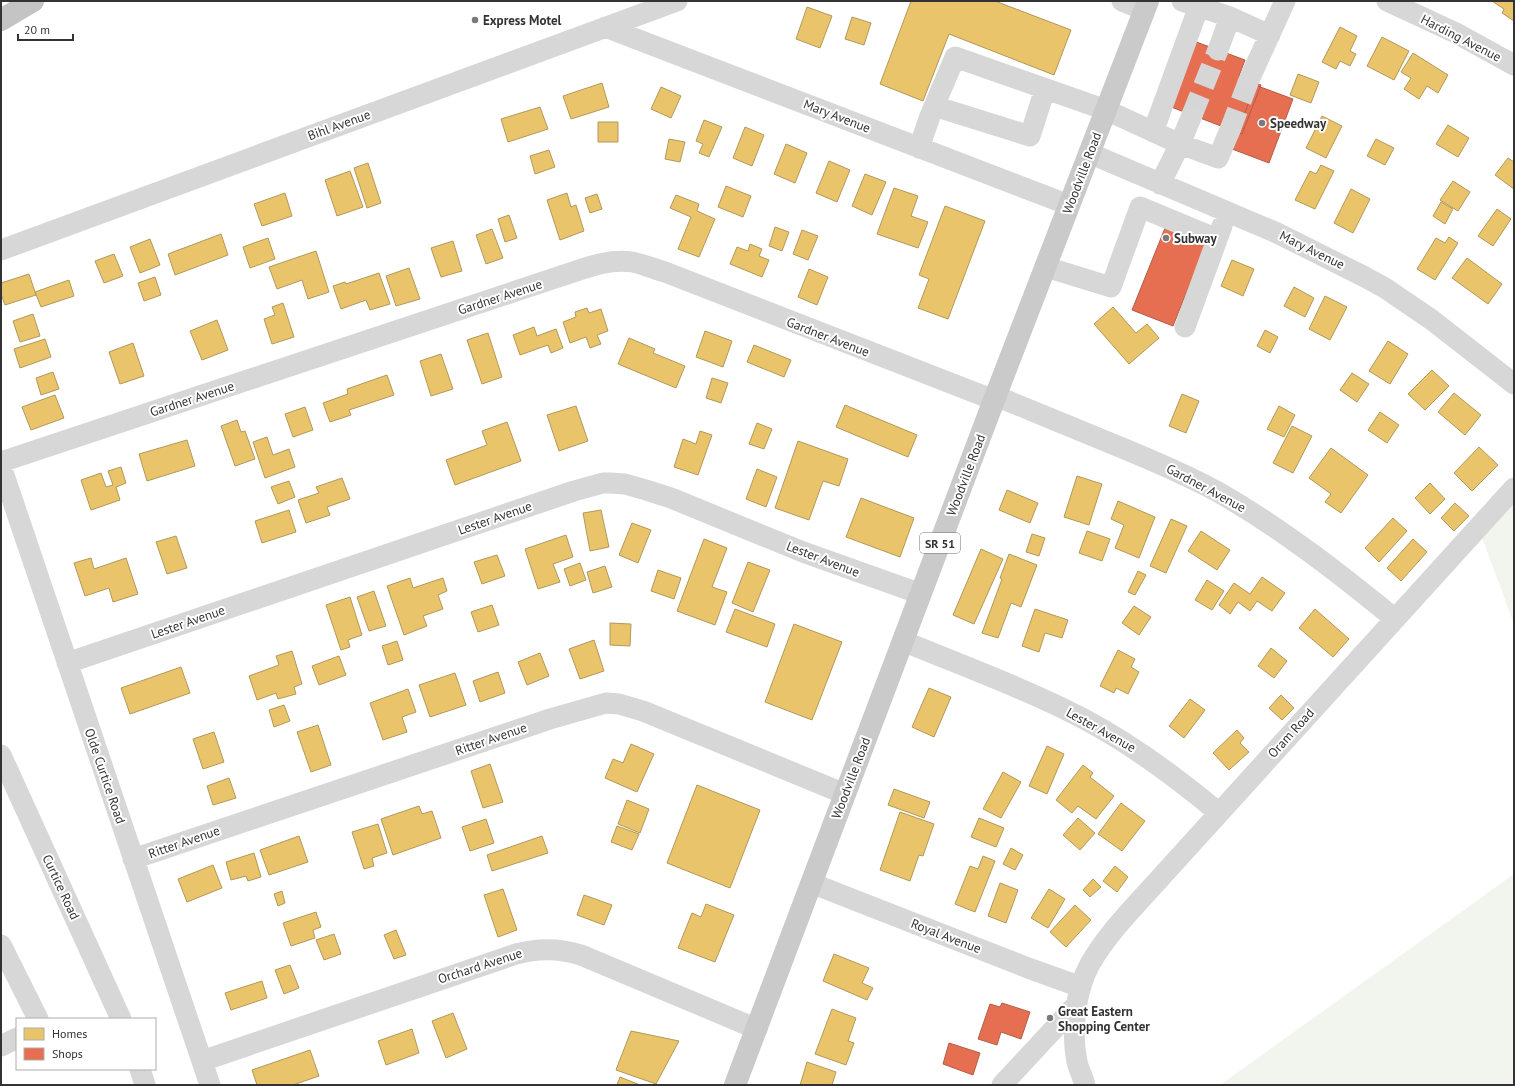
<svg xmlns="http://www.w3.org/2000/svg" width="1515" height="1086" viewBox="0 0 1515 1086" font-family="'PT Sans',sans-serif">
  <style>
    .green { fill: #f1f5ed }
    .homes { fill: #e9c46a; stroke: #b2985a }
    .shops { fill: #e76f51; stroke: #b15d48 }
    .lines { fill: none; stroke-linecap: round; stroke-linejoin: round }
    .minor-tunnel { stroke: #d6d6d6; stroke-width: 21; stroke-dasharray: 21 10; stroke-linecap: butt }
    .minor { stroke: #d7d7d7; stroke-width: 21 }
    .major { stroke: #cacaca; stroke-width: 22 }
    .highway { stroke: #c4c4c4; stroke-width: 22 }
    .poi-dot { fill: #7a7a7a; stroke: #fff; stroke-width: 1.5 }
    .labels { text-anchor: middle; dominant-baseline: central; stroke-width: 4; stroke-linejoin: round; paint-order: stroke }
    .shield { fill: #fff; stroke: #707070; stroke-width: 1 }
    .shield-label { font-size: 12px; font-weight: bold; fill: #333 }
    .poi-label { font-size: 13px; font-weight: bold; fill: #333; stroke: #fff; text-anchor: start }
    .street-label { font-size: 13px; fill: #333; stroke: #fff }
  </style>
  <rect width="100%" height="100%" fill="#fff"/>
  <path class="green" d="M 1514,487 L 1514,624 L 1478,527 Z
    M 1514,874 L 1514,1085 L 1220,1085 Z"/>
  <path class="homes" d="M 911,1 L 995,1 L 1071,30 L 1054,75 L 949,34 L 923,101 L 880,84 Z
    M 1492,1 L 1514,1 L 1514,21 L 1502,13 L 1504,9 Z
    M 807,7 L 832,16 L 820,48 L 796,39 Z
    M 852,17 L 871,23 L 864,45 L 845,39 Z
    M 1340,27 L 1357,36 L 1350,51 L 1356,54 L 1350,66 L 1340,61 L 1336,69 L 1322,62 Z
    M 1382,37 L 1409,51 L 1394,80 L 1367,66 Z
    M 1413,53 L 1448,75 L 1438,93 L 1427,86 L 1419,99 L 1404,89 L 1411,78 L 1401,72 Z
    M 1298,74 L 1319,82 L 1311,103 L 1290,95 Z
    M 602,83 L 609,107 L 571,119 L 563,96 Z
    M 661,87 L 681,96 L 671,118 L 651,109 Z
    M 540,107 L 548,129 L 508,142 L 501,119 Z
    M 1322,116 L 1342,126 L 1326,158 L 1306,148 Z
    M 704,120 L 722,127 L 709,157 L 699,153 L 703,144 L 696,141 Z
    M 598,122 L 618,122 L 618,142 L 598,142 Z
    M 1448,125 L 1469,138 L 1458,157 L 1436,144 Z
    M 745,127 L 764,135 L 752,166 L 733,158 Z
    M 669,139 L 685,142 L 680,162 L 665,159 Z
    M 1376,139 L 1394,148 L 1385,165 L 1367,156 Z
    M 786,144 L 807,153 L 795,183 L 774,174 Z
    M 549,150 L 555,167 L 535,174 L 530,156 Z
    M 1508,158 L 1514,162 L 1514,189 L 1495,175 Z
    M 829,161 L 850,170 L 837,202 L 816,193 Z
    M 368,163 L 381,203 L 367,208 L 354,168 Z
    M 1321,165 L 1334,171 L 1315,209 L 1295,200 L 1310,171 L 1316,174 Z
    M 350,171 L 363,207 L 337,216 L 325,180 Z
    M 865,174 L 886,182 L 872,215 L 852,206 Z
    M 1453,181 L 1470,192 L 1458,211 L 1440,200 Z
    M 726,186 L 751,196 L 743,217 L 718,207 Z
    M 894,188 L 918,196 L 911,216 L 928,222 L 918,248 L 877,234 Z
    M 1351,189 L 1370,199 L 1353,233 L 1334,223 Z
    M 285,193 L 292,216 L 262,226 L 254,204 Z
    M 567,193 L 571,207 L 576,205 L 584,231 L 560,240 L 547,200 Z
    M 597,194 L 602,209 L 590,213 L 585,198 Z
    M 676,195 L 699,204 L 697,211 L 715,219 L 699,257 L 678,249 L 691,217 L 670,208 Z
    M 1441,202 L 1453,209 L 1445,224 L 1433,216 Z
    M 945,206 L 985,221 L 948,319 L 918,308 L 929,279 L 919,275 Z
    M 1497,209 L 1511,219 L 1493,246 L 1478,236 Z
    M 509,215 L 517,238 L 505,242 L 498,219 Z
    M 775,227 L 789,232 L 782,251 L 769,246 Z
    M 492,229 L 503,258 L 486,264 L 476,235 Z
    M 802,230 L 818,236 L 808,260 L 793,254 Z
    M 221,234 L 228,255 L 175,275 L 168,254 Z
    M 1449,237 L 1458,243 L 1435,280 L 1417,269 L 1436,238 L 1445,243 Z
    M 268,238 L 275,259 L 250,268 L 243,247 Z
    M 150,239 L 160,265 L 140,273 L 130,247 Z
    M 453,241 L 462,271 L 441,277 L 431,248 Z
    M 750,244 L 762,249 L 759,256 L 769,260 L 762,277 L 730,264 L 737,247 L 748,251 Z
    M 316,251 L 329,292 L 308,299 L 302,280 L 277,289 L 269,267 Z
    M 114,254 L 123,276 L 104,283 L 95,261 Z
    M 1467,258 L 1502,284 L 1488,304 L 1452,278 Z
    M 1232,260 L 1254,269 L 1243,296 L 1221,286 Z
    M 409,268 L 420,299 L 396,306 L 386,276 Z
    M 809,269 L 828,277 L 817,305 L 798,297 Z
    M 379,273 L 390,304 L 370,310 L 366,300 L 341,309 L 333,286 L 345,282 L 346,284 Z
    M 29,274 L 36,295 L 5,305 L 1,294 L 1,283 Z
    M 155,277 L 161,295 L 144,301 L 138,283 Z
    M 69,280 L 74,296 L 41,307 L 35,292 Z
    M 1294,287 L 1314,298 L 1305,317 L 1284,306 Z
    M 1325,296 L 1347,307 L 1330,340 L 1309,329 Z
    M 283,303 L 294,337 L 272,344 L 264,319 L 275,315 L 272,307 Z
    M 1113,307 L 1136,333 L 1147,324 L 1159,338 L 1129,364 L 1094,324 Z
    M 587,308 L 589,313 L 601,309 L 608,331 L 597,335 L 601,344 L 590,348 L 586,337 L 570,343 L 563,322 L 576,317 L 575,312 Z
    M 33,314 L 40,336 L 20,342 L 13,321 Z
    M 217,320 L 228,350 L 202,360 L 190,331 Z
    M 534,327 L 537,336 L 556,329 L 563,348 L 551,353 L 548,345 L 520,355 L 513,335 Z
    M 1265,330 L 1278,337 L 1270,353 L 1257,346 Z
    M 705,331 L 732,341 L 723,367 L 696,357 Z
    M 488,333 L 502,377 L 482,384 L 467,340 Z
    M 629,338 L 655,349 L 653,353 L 685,366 L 676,388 L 618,364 Z
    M 45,339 L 51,357 L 20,368 L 14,349 Z
    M 1388,341 L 1408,354 L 1390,384 L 1369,371 Z
    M 133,343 L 144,376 L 120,384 L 109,352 Z
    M 754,345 L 791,360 L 784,377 L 747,362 Z
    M 441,354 L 453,389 L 431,396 L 420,361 Z
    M 1432,370 L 1449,386 L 1425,410 L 1408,394 Z
    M 53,372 L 59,389 L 41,395 L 36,378 Z
    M 1352,373 L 1369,384 L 1357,402 L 1340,390 Z
    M 387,375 L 394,395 L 349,410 L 351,415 L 330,422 L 323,403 L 348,394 L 347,389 Z
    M 712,378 L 728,383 L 721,403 L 706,398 Z
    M 1454,393 L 1481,415 L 1465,435 L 1438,412 Z
    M 1182,394 L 1199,401 L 1186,433 L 1169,426 Z
    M 55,395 L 64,418 L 31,430 L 22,407 Z
    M 845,405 L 917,435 L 908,457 L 836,427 Z
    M 576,406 L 588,441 L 559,451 L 547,415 Z
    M 1279,406 L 1295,415 L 1284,437 L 1267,429 Z
    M 305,407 L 313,430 L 293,437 L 285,414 Z
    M 1380,412 L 1399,425 L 1387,443 L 1368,430 Z
    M 237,420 L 241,432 L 245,431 L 255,459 L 235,466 L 221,426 Z
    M 507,422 L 521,461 L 455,485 L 446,460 L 487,445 L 482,431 Z
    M 757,423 L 772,429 L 764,449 L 749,444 Z
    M 1292,426 L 1312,436 L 1293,473 L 1273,463 Z
    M 700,431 L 712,435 L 698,475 L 674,467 L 683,439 L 696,444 Z
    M 267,437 L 273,455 L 289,449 L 295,467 L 265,478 L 253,442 Z
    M 187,440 L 195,466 L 147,481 L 139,454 Z
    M 798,441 L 848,459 L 839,486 L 823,481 L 809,520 L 775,508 Z
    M 1479,447 L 1498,465 L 1472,491 L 1454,473 Z
    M 1331,448 L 1368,475 L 1341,513 L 1325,502 L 1331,494 L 1309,478 Z
    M 121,467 L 126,483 L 116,487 L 120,500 L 91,510 L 81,480 L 101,473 L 106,487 L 113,485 L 108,471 Z
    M 757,469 L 777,477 L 766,507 L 746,499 Z
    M 1077,476 L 1102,484 L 1089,525 L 1064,517 Z
    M 342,478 L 350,499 L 327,507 L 330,515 L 306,523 L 298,500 L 319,493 L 316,487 Z
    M 289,481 L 295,497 L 278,504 L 271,487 Z
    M 1430,483 L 1445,499 L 1430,514 L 1415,498 Z
    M 1007,490 L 1038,503 L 1030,523 L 999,510 Z
    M 861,498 L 914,518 L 900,557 L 846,537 Z
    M 1118,501 L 1155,517 L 1139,558 L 1115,548 L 1124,525 L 1111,519 Z
    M 1455,503 L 1469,516 L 1454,531 L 1441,518 Z
    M 289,510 L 296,532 L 262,543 L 255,521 Z
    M 601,510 L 609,547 L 590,551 L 583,513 Z
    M 1393,518 L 1407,531 L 1379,562 L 1365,548 Z
    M 1171,519 L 1187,526 L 1166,573 L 1150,566 Z
    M 632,523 L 651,530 L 638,563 L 619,555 Z
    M 1087,531 L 1110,539 L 1102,561 L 1079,553 Z
    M 1201,531 L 1230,550 L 1217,570 L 1188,551 Z
    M 1032,534 L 1045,538 L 1039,556 L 1026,552 Z
    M 566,535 L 573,557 L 553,564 L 560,582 L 538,589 L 525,549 Z
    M 176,536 L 187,568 L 167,574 L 156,542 Z
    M 704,539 L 727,548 L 712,587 L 727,592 L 715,625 L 677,611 Z
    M 1413,539 L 1427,552 L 1401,581 L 1387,568 Z
    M 981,549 L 1003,559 L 974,624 L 953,615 Z
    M 1009,554 L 1037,565 L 1021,607 L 1011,603 L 998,638 L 982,633 L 1002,579 L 1000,578 Z
    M 497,555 L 505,576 L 482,584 L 474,562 Z
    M 91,558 L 94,569 L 126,558 L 138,594 L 113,602 L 109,588 L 85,596 L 74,563 Z
    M 748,562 L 770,570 L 753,612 L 732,603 Z
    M 580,563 L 586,580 L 570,586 L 564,569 Z
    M 605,566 L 612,587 L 593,593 L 587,572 Z
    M 658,570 L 681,578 L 674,599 L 651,591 Z
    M 1138,571 L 1146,575 L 1135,595 L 1128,592 Z
    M 1262,577 L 1285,593 L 1272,611 L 1257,601 L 1250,611 L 1238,602 L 1230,614 L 1219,605 L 1234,583 L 1250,594 Z
    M 410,578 L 413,588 L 443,578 L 447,591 L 438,595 L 443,609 L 423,616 L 427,626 L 404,635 L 387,586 Z
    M 1207,580 L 1224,591 L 1212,610 L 1195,600 Z
    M 374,591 L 386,626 L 369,631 L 357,597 Z
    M 350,597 L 362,635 L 348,640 L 350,647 L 341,650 L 326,605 Z
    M 492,605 L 499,625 L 478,632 L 471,612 Z
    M 1134,606 L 1151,617 L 1139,635 L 1122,623 Z
    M 735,609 L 775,624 L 767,647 L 726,632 Z
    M 1035,609 L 1068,620 L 1062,638 L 1045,633 L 1039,652 L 1022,646 Z
    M 1315,609 L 1349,639 L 1333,657 L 1299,628 Z
    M 610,623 L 631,624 L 630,646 L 610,645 Z
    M 794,624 L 842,642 L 812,720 L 765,702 Z
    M 594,640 L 604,671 L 580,679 L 569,649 Z
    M 397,641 L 403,660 L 388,665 L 382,646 Z
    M 1271,648 L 1287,661 L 1274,678 L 1258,666 Z
    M 1118,650 L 1135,659 L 1131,667 L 1139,672 L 1128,694 L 1116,688 L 1114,693 L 1100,686 Z
    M 292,651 L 302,684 L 294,687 L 296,694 L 278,699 L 276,693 L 257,700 L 249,676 L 279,665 L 276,656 Z
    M 540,653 L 549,676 L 527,685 L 518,662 Z
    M 339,656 L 346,675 L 319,685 L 312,666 Z
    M 181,667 L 190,693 L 130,714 L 121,688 Z
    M 498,672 L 505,693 L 480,702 L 473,681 Z
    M 455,673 L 466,705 L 430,717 L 419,685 Z
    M 929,688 L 951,697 L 934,737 L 912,727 Z
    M 408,689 L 416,712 L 402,717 L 407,732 L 383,740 L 370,703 Z
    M 1281,695 L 1294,708 L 1282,720 L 1269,708 Z
    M 1190,699 L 1205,710 L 1184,738 L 1169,726 Z
    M 284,705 L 290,721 L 274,727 L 269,710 Z
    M 318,725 L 331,765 L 311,772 L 297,732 Z
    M 1237,730 L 1244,738 L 1240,743 L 1249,752 L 1229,770 L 1213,753 Z
    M 214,732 L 224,762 L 203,769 L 193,739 Z
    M 631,744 L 654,754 L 637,792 L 605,778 L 613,759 L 623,763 Z
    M 1047,746 L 1064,754 L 1047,794 L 1029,786 Z
    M 490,764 L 503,802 L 483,808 L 471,771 Z
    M 1083,765 L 1093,773 L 1090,777 L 1114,796 L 1096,819 L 1078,806 L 1072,813 L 1056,800 Z
    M 1003,772 L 1021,782 L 1001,818 L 983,809 Z
    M 229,778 L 236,798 L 213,805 L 207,786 Z
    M 697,785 L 760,810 L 730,888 L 667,863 Z
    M 894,789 L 930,802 L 924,818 L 888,805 Z
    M 627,800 L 649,809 L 640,833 L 618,824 Z
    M 1121,803 L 1145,821 L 1122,851 L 1098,834 Z
    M 419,806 L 422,814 L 432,811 L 441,838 L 393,855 L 381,819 Z
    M 900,812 L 934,824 L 923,856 L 919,855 L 910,881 L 880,870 Z
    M 979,818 L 1004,828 L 996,847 L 971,837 Z
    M 1078,818 L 1095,833 L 1080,850 L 1063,835 Z
    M 486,819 L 494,843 L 470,851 L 462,827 Z
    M 378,824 L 387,853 L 372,858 L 374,866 L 364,869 L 352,832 Z
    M 617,826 L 639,834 L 632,850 L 611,842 Z
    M 299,836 L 308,862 L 269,875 L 260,850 Z
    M 542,836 L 548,853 L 492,871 L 487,855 Z
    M 1011,848 L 1023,855 L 1015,870 L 1003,864 Z
    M 254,853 L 261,877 L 248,881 L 246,876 L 231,880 L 226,862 Z
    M 983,856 L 995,861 L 975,912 L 955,904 L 970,866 L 978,869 Z
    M 213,865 L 222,888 L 187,902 L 178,879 Z
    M 1115,866 L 1128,877 L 1117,892 L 1103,881 Z
    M 1093,879 L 1101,887 L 1090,897 L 1083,890 Z
    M 1000,883 L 1018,890 L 1006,923 L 988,916 Z
    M 503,889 L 517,930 L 498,937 L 484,895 Z
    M 1049,889 L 1065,899 L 1048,928 L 1031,918 Z
    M 282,891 L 285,903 L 278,906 L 274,894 Z
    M 584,895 L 612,905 L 604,925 L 577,915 Z
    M 706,904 L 734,915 L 715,962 L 678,948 L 692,913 L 701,917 Z
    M 1075,905 L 1091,920 L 1066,947 L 1050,932 Z
    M 316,912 L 321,927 L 313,930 L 315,938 L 291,946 L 283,923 Z
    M 396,930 L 406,955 L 394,959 L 384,935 Z
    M 334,934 L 341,954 L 324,960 L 316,940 Z
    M 834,954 L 869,968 L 862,983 L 873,988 L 867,1000 L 823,981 Z
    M 290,965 L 299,988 L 284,994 L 275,970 Z
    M 262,981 L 267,998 L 231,1010 L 225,993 Z
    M 832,1009 L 856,1018 L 848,1041 L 854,1043 L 846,1065 L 815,1054 Z
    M 453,1013 L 467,1049 L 446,1058 L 432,1021 Z
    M 412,1029 L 419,1053 L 386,1065 L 378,1041 Z
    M 631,1031 L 679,1041 L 656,1084 L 616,1070 Z
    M 310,1050 L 319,1076 L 293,1085 L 257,1085 L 252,1070 Z
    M 807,1062 L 836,1072 L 832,1085 L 800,1085 Z
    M 620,1077 L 640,1085 L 617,1085 Z"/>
  <path class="shops" d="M 1191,40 L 1245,60 L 1239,76 L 1261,85 L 1242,134 L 1166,105 Z
    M 1255,85 L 1293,99 L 1269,163 L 1232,149 Z
    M 1165,228 L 1206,244 L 1173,326 L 1132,310 Z
    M 1002,1003 L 1030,1012 L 1021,1039 L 1001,1032 L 997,1045 L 978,1039 L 990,1004 L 1000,1007 Z
    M 949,1043 L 980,1053 L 973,1075 L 943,1064 Z"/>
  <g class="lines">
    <path class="minor-tunnel" d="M 1192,115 L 1218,50
      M 1230,130 L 1249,80"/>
    <path class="minor" d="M 1122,1 L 1144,10
      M 1182,1 L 1230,17 L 1218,50
      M 1387,1 L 1456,33 L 1514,65
      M 1230,17 L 1270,35
      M 605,27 L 1069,205
      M 1249,80 L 1285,1
      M 934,106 L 1030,136 L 1045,89
      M 1153,132 L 1199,6
      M 919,148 L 930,116 L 955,57 L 1106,110 L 1180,144 L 1192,115
      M 1089,153 L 1277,233 L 1365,277 L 1385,288 L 1432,320 L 1514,384
      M 1160,184 L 1180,144 L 1218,158 L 1230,130
      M 1,250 L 677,1
      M 1046,267 L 1111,287 L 1140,207 L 1217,239
      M 1185,327 L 1222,226
      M 996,396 C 1034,412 1072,427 1110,443 C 1147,458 1183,473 1218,492 C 1281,528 1339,573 1395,619
      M 1,462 L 561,276 C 583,269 608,258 632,262 C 643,264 654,269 665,272 L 994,400
      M 1,466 L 210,1085
      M 903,641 C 963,666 1024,688 1082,718 C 1132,744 1176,777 1219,813
      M 67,663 L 574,491 L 603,483 L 610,483 L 625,484 L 646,490 L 671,498 L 803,552 L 921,594
      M 1,755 L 121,1019
      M 133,859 L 550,719 L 606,703 L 619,704 L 643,711 L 845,794
      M 811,883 L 1028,968 L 1081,987
      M 1,945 L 38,1019
      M 1,1046 L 17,1038
      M 202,1061 L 516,954 C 538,948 559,948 581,955 L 757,1029
      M 140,1069 L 145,1085
      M 1002,1085 L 1077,1004
      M 1085,1085 C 1083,1077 1079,1070 1077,1062 C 1071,1031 1075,991 1090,964 C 1109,931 1137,904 1162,876 L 1514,488"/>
    <path class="major" d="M 735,1085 L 994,400 L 1148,1"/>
    <path class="highway" d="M 1,20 L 33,1"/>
  </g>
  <g class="poi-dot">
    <circle cx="475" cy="20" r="4"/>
    <circle cx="1262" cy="123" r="4"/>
    <circle cx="1166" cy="238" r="4"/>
    <circle cx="1050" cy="1018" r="4"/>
  </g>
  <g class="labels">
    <rect class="shield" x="920" y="533" width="40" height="20" rx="3"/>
    <g class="shield-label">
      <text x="940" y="543">SR 51</text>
    </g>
    <g class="poi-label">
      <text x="483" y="20">Express Motel</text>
      <text x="1270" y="123">Speedway</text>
      <text x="1174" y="238">Subway</text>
      <text x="1058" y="1011">Great Eastern<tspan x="1058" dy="15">Shopping Center</tspan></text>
    </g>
    <g class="street-label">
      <text transform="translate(1461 38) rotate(27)">Harding Avenue</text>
      <text transform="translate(837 116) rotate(21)">Mary Avenue</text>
      <text transform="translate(339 125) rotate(-20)">Bihl Avenue</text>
      <text transform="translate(1082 173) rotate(-69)">Woodville Road</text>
      <text transform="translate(1312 250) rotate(26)">Mary Avenue</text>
      <text transform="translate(500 297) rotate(-18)">Gardner Avenue</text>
      <text transform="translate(828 337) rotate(21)">Gardner Avenue</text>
      <text transform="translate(192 399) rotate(-18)">Gardner Avenue</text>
      <text transform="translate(966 475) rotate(-69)">Woodville Road</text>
      <text transform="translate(1206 488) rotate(28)">Gardner Avenue</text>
      <text transform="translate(495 518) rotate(-19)">Lester Avenue</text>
      <text transform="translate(823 559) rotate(21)">Lester Avenue</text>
      <text transform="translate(188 622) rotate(-19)">Lester Avenue</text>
      <text transform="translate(1101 730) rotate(29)">Lester Avenue</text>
      <text transform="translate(1291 733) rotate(-48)">Oram Road</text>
      <text transform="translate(491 739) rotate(-19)">Ritter Avenue</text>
      <text transform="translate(105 776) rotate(71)">Olde Curtice Road</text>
      <text transform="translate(851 778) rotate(-69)">Woodville Road</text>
      <text transform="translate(184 842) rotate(-19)">Ritter Avenue</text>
      <text transform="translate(61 887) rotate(65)">Curtice Road</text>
      <text transform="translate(946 936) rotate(21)">Royal Avenue</text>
      <text transform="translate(480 966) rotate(-18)">Orchard Avenue</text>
    </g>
  </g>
  <rect width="1515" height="1086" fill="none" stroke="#333333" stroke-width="4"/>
  <rect x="16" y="1018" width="140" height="52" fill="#ffffff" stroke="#adadad"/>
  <rect x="24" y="1028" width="20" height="12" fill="#e9c46a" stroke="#adadad"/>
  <text x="52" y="1038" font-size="12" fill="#333333">Homes</text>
  <rect x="24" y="1048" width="20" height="12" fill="#e76f51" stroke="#adadad"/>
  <text x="52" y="1058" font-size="12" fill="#333333">Shops</text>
  <path d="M18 34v6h55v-6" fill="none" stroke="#333333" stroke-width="2"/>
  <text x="24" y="34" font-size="12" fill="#333333" stroke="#ffffff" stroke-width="3" paint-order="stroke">20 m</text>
</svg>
